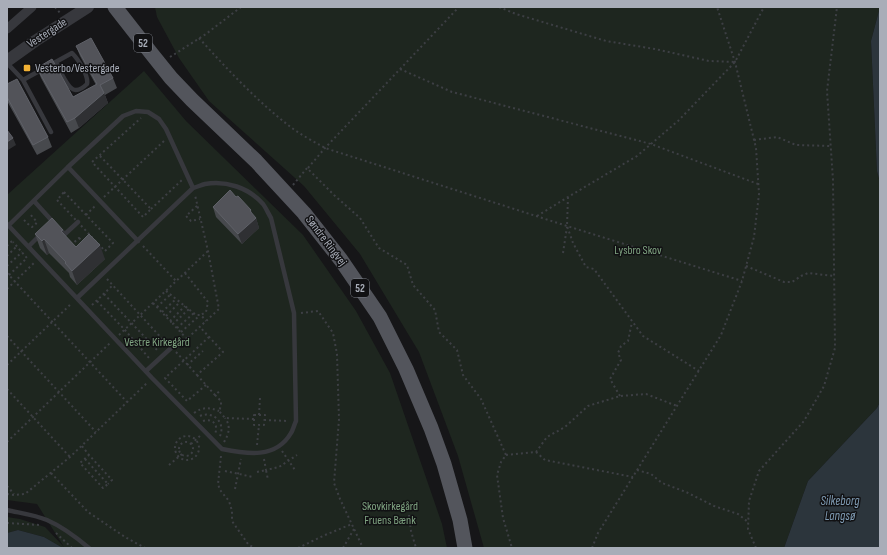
<svg xmlns="http://www.w3.org/2000/svg" width="887" height="555" viewBox="0 0 887 555" font-family="'Sofia Sans Condensed',sans-serif">
  <style>
    .green { fill: #1e261f }
    .water { fill: #2c353c }
    .lines { fill: none; stroke-linecap: round; stroke-linejoin: round }
    .path { stroke: #3d3f44; stroke-width: 2; stroke-dasharray: 2 3; stroke-linecap: butt }
    .service { stroke: #37383d; stroke-width: 4.5 }
    .minor { stroke: #37383d; stroke-width: 9 }
    .tertiary { stroke: #37383d; stroke-width: 12 }
    .primary { stroke: #53555c; stroke-width: 15 }
    .wall { fill: #47494d }
    .shaded-wall { fill: #2f3033 }
    .building { fill: #525359; stroke: #5f6168 }
    .poi-dot { fill: #f2b134; stroke: #111113; stroke-width: 1.5 }
    .labels { text-anchor: middle; dominant-baseline: central; stroke-width: 3; stroke-linejoin: round; paint-order: stroke }
    .shield { fill: #111113; stroke: #7b7e86; stroke-width: 1 }
    .shield-label { font-size: 11px; font-weight: bold; fill: #a8adb8 }
    .street-label { font-size: 12px; fill: #a8adb8; stroke: #111113 }
    .poi-label { font-size: 12px; fill: #a8adb8; stroke: #111113; text-anchor: start }
    .park-label { font-size: 12px; fill: #7fa381; stroke: #111113 }
    .water-label { font-size: 13px; font-style: italic; fill: #7f9bb3; stroke: #111113 }
  </style>
  <rect width="100%" height="100%" fill="#161618"/>
  <path class="green" d="M 155,7 L 880,7 L 871,41 L 877,171 L 880,182 L 880,402 L 877,408 L 808,481 L 784,548 L 484,548 L 458,456 L 419,352 L 360,254 L 304,186 L 209,101 L 179,58 L 157,17 Z
    M 144,71 L 186,121 L 303,235 L 356,311 L 390,373 L 442,524 L 447,548 L 63,548 L 44,537 L 18,530 L 7,533 L 7,517 L 20,519 L 45,527 L 64,547 L 37,504 L 7,500 L 7,195 Z"/>
  <path class="water" d="M 880,7 L 880,182 L 877,171 L 871,41 Z
    M 880,402 L 880,548 L 784,548 L 808,481 L 877,408 Z
    M 18,530 L 44,537 L 63,548 L 7,548 L 7,533 Z"/>
  <g class="lines">
    <path class="path" d="M 55,7 L 61,14
      M 499,7 L 516,14 L 606,41 L 655,49 L 709,61 L 735,62
      M 199,38 C 227,69 255,99 288,125 C 299,134 313,141 325,148 L 567,226 L 742,281
      M 170,57 L 206,34 L 241,7
      M 400,69 L 452,92 L 651,144 L 758,184
      M 754,140 L 777,137 L 796,145 L 831,146
      M 100,156 L 151,209 L 143,217 L 92,162 L 141,118
      M 308,168 L 325,148 L 459,7
      M 293,185 L 307,168 L 334,195 L 360,218 L 379,248 L 407,265 L 413,285 L 435,310 L 439,332 L 457,350 L 463,375 L 481,399 L 506,455 L 501,462 L 497,475 L 503,518 L 512,548
      M 64,192 L 113,243 L 105,251 L 57,200 Z
      M 104,197 L 164,141
      M 568,197 L 567,226 L 573,243 L 586,267 L 594,269 L 643,336 L 699,371
      M 197,206 L 186,216 L 191,221 L 200,219
      M 151,209 L 182,180
      M 86,215 L 96,205
      M 537,216 L 568,197 L 637,156 L 678,121 L 735,62 L 764,7
      M 24,220 L 28,224 L 32,227 L 35,225 L 37,222 L 29,213
      M 79,238 L 89,248 L 81,256 L 71,245 Z
      M 7,246 L 12,241
      M 143,246 L 176,281
      M 563,253 L 567,227
      M 7,256 L 17,246
      M 7,266 L 22,252
      M 746,266 L 784,282 L 792,282 L 801,276 L 808,273 L 834,276
      M 7,273 L 127,402
      M 185,273 L 208,302 L 206,312 L 201,315 L 206,321
      M 9,275 L 27,258 L 13,242
      M 107,279 L 166,343
      M 7,289 L 35,262
      M 166,291 L 196,315 L 201,315
      M 104,294 L 158,351
      M 97,301 L 125,330 L 149,358
      M 153,303 L 173,324
      M 92,305 L 113,285
      M 157,307 L 170,295
      M 162,312 L 176,299
      M 301,313 L 318,311 L 333,333 L 337,354 L 339,419 L 334,483 L 340,499 L 363,548
      M 166,316 L 180,302
      M 170,321 L 185,306
      M 177,328 L 194,313
      M 181,332 L 199,316
      M 119,335 L 208,251
      M 7,336 L 96,432
      M 187,339 L 173,324 L 189,309
      M 177,348 L 219,309 L 208,251 L 195,195
      M 176,352 L 197,375 L 223,352 L 200,327
      M 7,365 L 72,303
      M 187,365 L 203,351
      M 197,375 L 215,395 L 221,390
      M 206,385 L 187,401 L 165,378 L 209,337
      M 7,389 L 70,457
      M 215,395 L 221,401 L 221,406 L 219,411 L 225,418 L 254,419
      M 620,396 L 610,379 L 621,360 L 618,353 L 621,346 L 628,341 L 632,322
      M 194,413 C 203,407 209,407 219,411
      M 254,415 L 265,415 L 264,425 L 254,425 Z
      M 259,415 L 260,398
      M 200,416 C 214,410 227,424 219,438
      M 264,420 L 289,421
      M 203,421 C 212,418 219,424 215,434
      M175 448a12 12 0 1 1 24 0a12 12 0 1 1-24 0Z
      M 7,442 L 110,343
      M 224,442 C 229,434 231,426 225,418
      M179 449a7 7 0 1 1 14 0a7 7 0 1 1-14 0Z
      M 191,444 L 200,436
      M 257,445 L 259,425
      M 82,446 L 89,455
      M 282,451 L 295,470
      M 536,452 L 545,460 L 633,477
      M 506,455 L 536,452 L 547,437 L 565,427 L 588,406 L 620,396 L 646,394 L 677,406
      M 221,456 L 218,484 L 220,490 L 229,501 L 232,511 L 232,521 L 248,544 L 254,548
      M 85,459 L 108,484 L 103,488 L 80,463 L 89,455 L 112,480 L 108,484
      M 264,459 L 266,470 L 279,467 L 297,455
      M 169,465 L 182,454
      M 637,470 L 651,474 L 662,483 L 686,492 L 714,506 L 738,514 L 748,522
      M 225,471 L 253,477
      M 257,472 L 266,470 L 268,480
      M 51,473 L 88,512 L 125,537 L 145,548
      M 7,486 L 14,494
      M 235,489 L 241,459
      M 7,494 L 14,495 L 25,494 L 70,457 L 148,382
      M 409,515 L 411,531 L 416,548
      M 7,523 L 40,525
      M 56,533 L 72,548
      M 298,548 L 325,535 L 352,524
      M 343,548 L 354,529
      M 592,548 L 598,533 L 721,335 L 742,281 L 754,237 L 759,194 L 756,148 L 735,62 L 717,7
      M 756,548 L 748,529 L 749,501 L 759,471 L 804,421 L 824,386 L 835,348 L 833,180 L 827,91 L 837,7"/>
    <path class="service" d="M 7,63 L 23,80
      M 51,132 L 23,80 L 72,53 C 78,59 89,76 87,84 C 84,87 80,90 76,90 C 68,91 59,68 56,62
      M 68,167 L 138,241
      M 34,201 L 53,222
      M 7,224 L 152,378 L 222,449 C 247,454 276,459 291,433 C 293,430 294,425 296,421 L 294,313 L 271,218 C 268,213 266,208 263,204 C 249,188 226,180 205,184 C 201,185 197,187 193,188 L 77,298
      M 9,225 L 68,167 L 123,116 L 136,111 L 148,112 L 159,119 L 166,129 L 193,188
      M 60,230 L 65,234 L 78,222
      M 29,246 L 41,234
      M 146,371 L 171,348
      M 7,510 C 20,513 35,515 47,520 C 63,527 76,537 89,548"/>
    <path class="minor" d="M 7,29 L 32,7"/>
    <path class="tertiary" d="M 7,61 L 35,41 L 88,7"/>
    <path class="primary" d="M 115,7 L 151,53 L 171,78 L 192,100 L 256,161 L 304,213 L 341,260 L 380,317 L 406,369 L 431,428 L 444,464 L 460,520 L 465,548"/>
  </g>
  <path class="wall" d="M 76,46 L 113,78 L 117,88 L 105,95 L 108,103 L 79,128 L 71,133 L 41,78 L 37,68 L 73,97 L 96,85 L 80,56 Z
    M 7,84 L 48,137 L 52,147 L 37,155 L 7,101 Z
    M 236,197 L 251,210 L 252,214 L 256,218 L 259,228 L 242,244 L 216,217 L 213,207 Z
    M 35,234 L 65,236 L 76,247 L 105,259 L 77,285 L 70,277 L 69,273 L 49,253 L 47,255 L 40,248 Z"/>
  <path class="shaded-wall" d="M 104,93 L 108,103 L 79,128 L 75,118 Z
    M 13,138 L 16,145 L 8,150 L 7,147 L 7,142 Z
    M 251,210 L 254,219 L 256,218 L 259,228 L 242,244 L 238,234 Z
    M 44,239 L 49,253 L 47,255 L 42,241 Z
    M 100,245 L 105,259 L 77,285 L 72,271 Z"/>
  <path class="building" d="M 91,38 L 113,78 L 100,85 L 104,93 L 75,118 L 67,122 L 37,68 L 52,59 L 73,97 L 97,84 L 76,46 Z
    M 17,79 L 48,137 L 33,145 L 7,97 L 7,84 Z
    M 7,130 L 13,138 L 7,142 Z
    M 230,190 L 236,197 L 238,196 L 251,210 L 250,211 L 256,218 L 238,234 L 213,207 Z
    M 52,218 L 63,230 L 61,231 L 76,247 L 89,234 L 100,245 L 72,271 L 65,263 L 66,262 L 44,239 L 42,241 L 35,234 Z"/>
  <rect class="poi-dot" x="23" y="64" width="8" height="8" rx="2"/>
  <g class="labels">
    <g class="shield">
      <rect x="134" y="34" width="18" height="18" rx="3"/>
      <rect x="351" y="279" width="18" height="18" rx="3"/>
    </g>
    <g class="shield-label">
      <text x="143" y="43">52</text>
      <text x="360" y="288">52</text>
    </g>
    <g class="street-label">
      <text transform="translate(47 33) rotate(-33)">Vestergade</text>
      <text transform="translate(326 241) rotate(53)">Søndre Ringvej</text>
    </g>
    <g class="poi-label">
      <text x="35" y="68">Vesterbo/Vestergade</text>
    </g>
    <g class="park-label">
      <text x="638" y="250">Lysbro Skov</text>
      <text x="157" y="342">Vestre Kirkegård</text>
      <text x="390" y="506">Skovkirkegård<tspan x="390" dy="14">Fruens Bænk</tspan></text>
    </g>
    <g class="water-label">
      <text x="840" y="501">Silkeborg<tspan x="840" dy="15">Langsø</tspan></text>
    </g>
  </g>
  <rect width="887" height="555" fill="none" stroke="#a8adb8" stroke-width="16"/>
</svg>
